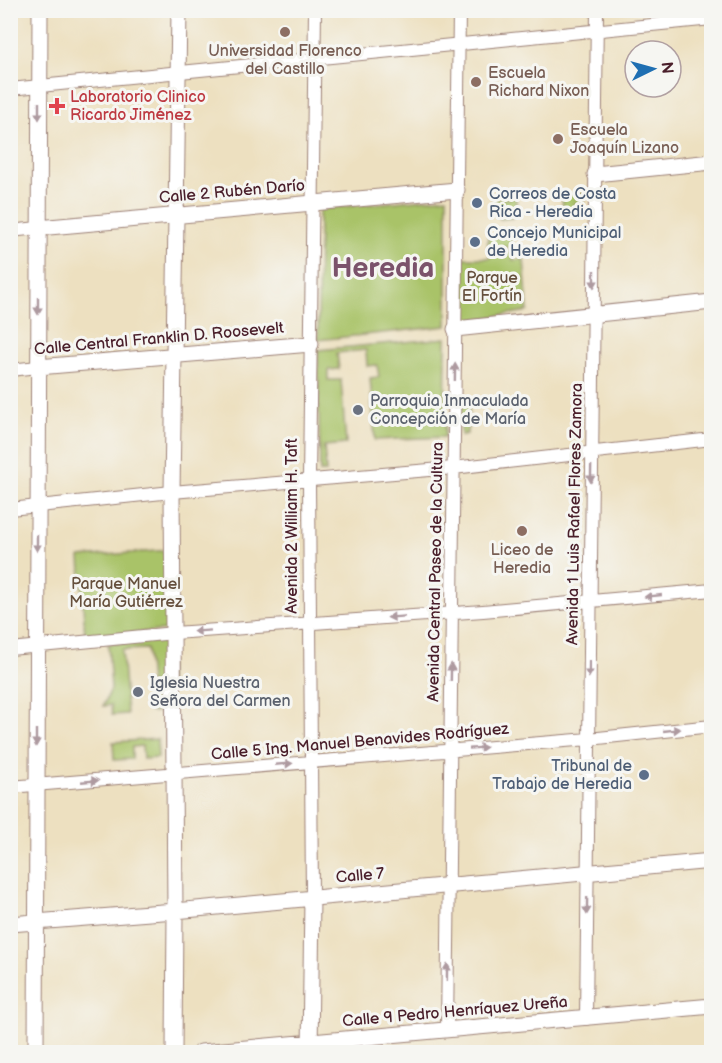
<svg xmlns="http://www.w3.org/2000/svg" width="722" height="1063" viewBox="0 0 722 1063" font-family="'Balsamiq Sans',sans-serif">
  <style>
    .green { fill: #a9c368; stroke: #7a714a; stroke-width: 1.5 }
    .lines { fill: none; stroke-linecap: round; stroke-linejoin: round }
    .minor-casing { stroke: #9c8076; stroke-width: 14 }
    .major-casing { stroke: #9c8076; stroke-width: 17 }
    .minor { stroke: #fff; stroke-width: 12 }
    .major { stroke: #fff; stroke-width: 15 }
    .oneway { fill: #ae9aa0 }
    .education-dot { fill: #8d6e63; stroke: #f6f6f2; stroke-width: 2 }
    .health-dot { fill: #e0444e; stroke: #f6f6f2; stroke-width: 2 }
    .service-dot { fill: #5c6f8a; stroke: #f6f6f2; stroke-width: 2 }
    .worship-dot { fill: #6b7280; stroke: #f6f6f2; stroke-width: 2 }
    .labels { text-anchor: middle; dominant-baseline: central; stroke-width: 6; stroke-linejoin: round; paint-order: stroke }
    .education-label { font-size: 16px; fill: #785e54; stroke: #f6f6f2 }
    .health-label { font-size: 16px; fill: #be3a42; stroke: #f6f6f2; text-anchor: start }
    .street-label { font-size: 16px; fill: #4a1f2b; stroke: #f6f6f2 }
    .service-label { font-size: 16px; fill: #4e5e75; stroke: #f6f6f2; text-anchor: start }
    .park-label { font-size: 16px; fill: #66503d; stroke: #f6f6f2 }
    .worship-label { font-size: 16px; fill: #5b616d; stroke: #f6f6f2; text-anchor: start }
    .town-label { font-size: 28px; font-weight: bold; fill: #7b526b; stroke: #f6f6f2 }
  </style>
  <rect width="100%" height="100%" fill="#f6f6f2"/>
  <filter id="ink" filterUnits="userSpaceOnUse"><feTurbulence type="fractalNoise" baseFrequency=".0167" numOctaves="2"/><feDisplacementMap in="SourceGraphic" scale="12" xChannelSelector="R" yChannelSelector="G"/><feConvolveMatrix kernelMatrix="1 2 1 2 8 2 1 2 1" color-interpolation-filters="sRGB"/></filter>
  <filter id="wash" filterUnits="userSpaceOnUse"><feTurbulence type="fractalNoise" baseFrequency=".008" numOctaves="4" result="noise"/><feDisplacementMap in="SourceGraphic" scale="24" xChannelSelector="R" yChannelSelector="G"/><feGaussianBlur stdDeviation="1.35" result="paint"/><feColorMatrix in="noise" values="0 0 0 0 0 0 0 0 0 0 0 0 0 0 0 0 0 1.4 0 .05"/><feComposite in="paint" operator="in"/></filter>
  <g filter="url(#wash)">
    <rect width="100%" height="100%" fill="#ede0c0"/>
    <path class="green" d="M 584,193 L 584,202 L 575,202 L 575,212 L 563,212 L 562,195 Z
      M 447,197 L 447,326 L 318,340 L 319,209 Z
      M 516,197 L 516,206 L 512,207 L 512,218 L 500,219 L 499,214 L 491,214 L 492,200 Z
      M 511,236 L 511,247 L 488,248 L 488,237 Z
      M 512,252 L 513,260 L 524,259 L 528,311 L 465,321 L 461,317 L 462,258 L 490,258 L 490,254 Z
      M 446,338 L 445,437 L 375,440 L 370,378 L 379,377 L 377,365 L 367,366 L 366,350 L 337,353 L 339,369 L 328,370 L 328,380 L 341,380 L 346,444 L 324,446 L 326,472 L 320,472 L 318,350 Z
      M 461,406 L 469,406 L 470,427 L 467,428 L 467,434 L 461,435 Z
      M 169,550 L 171,630 L 85,637 L 80,557 Z
      M 169,639 L 169,711 L 150,712 L 149,692 L 154,692 L 154,684 L 150,684 L 147,649 L 122,650 L 127,714 L 112,715 L 111,705 L 103,706 L 111,689 L 108,644 Z
      M 157,739 L 158,758 L 143,759 L 142,746 L 132,747 L 132,759 L 114,760 L 113,742 Z"/>
  </g>
  <g filter="url(#ink)">
    <g class="lines">
      <g class="minor-casing">
        <path id="minor" d="M 10,89 L 712,19
          M 10,231 L 38,228
          M 10,370 L 38,367
          M 10,509 L 172,492 L 453,468 L 712,439
          M 10,649 L 174,633 L 483,611 L 712,590
          M 10,787 L 589,739 L 712,726
          M 312,898 L 309,480 L 315,10
          M 586,1019 L 597,10
          M 447,1031 L 459,10"/>
      </g>
      <g class="major-casing">
        <path id="major" d="M 595,174 L 712,162
          M 38,228 L 457,190
          M 455,329 L 712,302
          M 38,367 L 311,344
          M 10,924 L 175,911 L 712,861
          M 36,1052 L 40,10
          M 174,1052 L 175,911 L 172,492 L 179,10
          M 201,1052 L 712,1006
          M 310,1052 L 312,898"/>
      </g>
      <use href="#minor" class="minor"/>
      <use href="#major" class="major"/>
    </g>
    <defs><path id="oneway-solid" d="M-6-.8H1V-3.2L6.5 0L1 3.2V.8H-6Z" transform="scale(1.5)"/></defs>
    <g class="oneway">
      <use href="#oneway-solid" transform="translate(39 111) rotate(90)"/>
      <use href="#oneway-solid" transform="translate(594 279) rotate(90)"/>
      <use href="#oneway-solid" transform="translate(38 306) rotate(90)"/>
      <use href="#oneway-solid" transform="translate(455 372) rotate(-89)"/>
      <use href="#oneway-solid" transform="translate(591 474) rotate(91)"/>
      <use href="#oneway-solid" transform="translate(37 543) rotate(90)"/>
      <use href="#oneway-solid" transform="translate(653 596) rotate(174)"/>
      <use href="#oneway-solid" transform="translate(396 617) rotate(176)"/>
      <use href="#oneway-solid" transform="translate(202 631) rotate(176)"/>
      <use href="#oneway-solid" transform="translate(589 669) rotate(91)"/>
      <use href="#oneway-solid" transform="translate(451 672) rotate(-89)"/>
      <use href="#oneway-solid" transform="translate(672 730) rotate(-6)"/>
      <use href="#oneway-solid" transform="translate(36 738) rotate(90)"/>
      <use href="#oneway-solid" transform="translate(478 748) rotate(-4)"/>
      <use href="#oneway-solid" transform="translate(284 764) rotate(-5)"/>
      <use href="#oneway-solid" transform="translate(90 781) rotate(-5)"/>
      <use href="#oneway-solid" transform="translate(587 906) rotate(91)"/>
      <use href="#oneway-solid" transform="translate(447 972) rotate(-89)"/>
    </g>
  </g>
  <g class="education-dot">
    <circle cx="285" cy="32" r="6"/>
    <circle cx="476" cy="82" r="6"/>
    <circle cx="558" cy="139" r="6"/>
    <circle cx="522" cy="531" r="6"/>
  </g>
  <path class="health-dot" d="M54 97h6v6h6v6h-6v6h-6v-6h-6v-6h6z"/>
  <g class="service-dot">
    <circle cx="477" cy="203" r="6"/>
    <circle cx="475" cy="242" r="6"/>
    <circle cx="644" cy="775" r="6"/>
  </g>
  <g class="worship-dot">
    <circle cx="358" cy="410" r="6"/>
    <circle cx="138" cy="692" r="6"/>
  </g>
  <g class="labels">
    <g class="education-label">
      <text x="285" y="51">Universidad Florenco<tspan x="285" dy="18">del Castillo</tspan></text>
      <text x="488" y="73" text-anchor="start">Escuela<tspan x="488" dy="18">Richard Nixon</tspan></text>
      <text x="570" y="130" text-anchor="start">Escuela<tspan x="570" dy="18">Joaquín Lizano</tspan></text>
      <text x="522" y="550">Liceo de<tspan x="522" dy="18">Heredia</tspan></text>
    </g>
    <g class="health-label">
      <text x="70" y="97">Laboratorio Clinico<tspan x="70" dy="18">Ricardo Jiménez</tspan></text>
    </g>
    <g class="street-label">
      <text transform="translate(232 192) rotate(-5)">Calle 2 Rubén Darío</text>
      <text transform="translate(159 339) rotate(-5)">Calle Central Franklin D. Roosevelt</text>
      <text transform="translate(575 514) rotate(-89)">Avenida 1 Luis Rafael Flores Zamora</text>
      <text transform="translate(292 526) rotate(-90)">Avenida 2 William H. Taft</text>
      <text transform="translate(436 572) rotate(-89)">Avenida Central Paseo de la Cultura</text>
      <text transform="translate(360 742) rotate(-5)">Calle 5 Ing. Manuel Benavides Rodríguez</text>
      <text transform="translate(360 876) rotate(-5)">Calle 7</text>
      <text transform="translate(455 1012) rotate(-5)">Calle 9 Pedro Henríquez Ureña</text>
    </g>
    <g class="service-label">
      <text x="489" y="194">Correos de Costa<tspan x="489" dy="18">Rica - Heredia</tspan></text>
      <text x="487" y="233">Concejo Municipal<tspan x="487" dy="18">de Heredia</tspan></text>
      <text x="632" y="766" text-anchor="end">Tribunal de<tspan x="632" dy="18">Trabajo de Heredia</tspan></text>
    </g>
    <g class="park-label">
      <text x="492" y="278">Parque<tspan x="492" dy="18">El Fortín</tspan></text>
      <text x="126" y="584">Parque Manuel<tspan x="126" dy="18">María Gutiérrez</tspan></text>
    </g>
    <g class="worship-label">
      <text x="370" y="401">Parroquia Inmaculada<tspan x="370" dy="18">Concepción de María</tspan></text>
      <text x="150" y="683">Iglesia Nuestra<tspan x="150" dy="18">Señora del Carmen</tspan></text>
    </g>
    <g class="town-label">
      <text x="383" y="268">Heredia</text>
    </g>
  </g>
  <rect width="722" height="1063" fill="none" stroke="#f6f6f2" stroke-width="36"/>
  <g transform="translate(653 69) rotate(85)"><circle r="28" fill="#f6f6f2" stroke="#b1a0a2" stroke-width="1.5"/>
  <path d="M0-4.5L10 22L0 15L-10 22Z" fill="#1f6fb2"/>
  <text y="-9" font-size="16" font-weight="bold" text-anchor="middle" fill="#4a1f2b">N</text>
  </g>
</svg>
